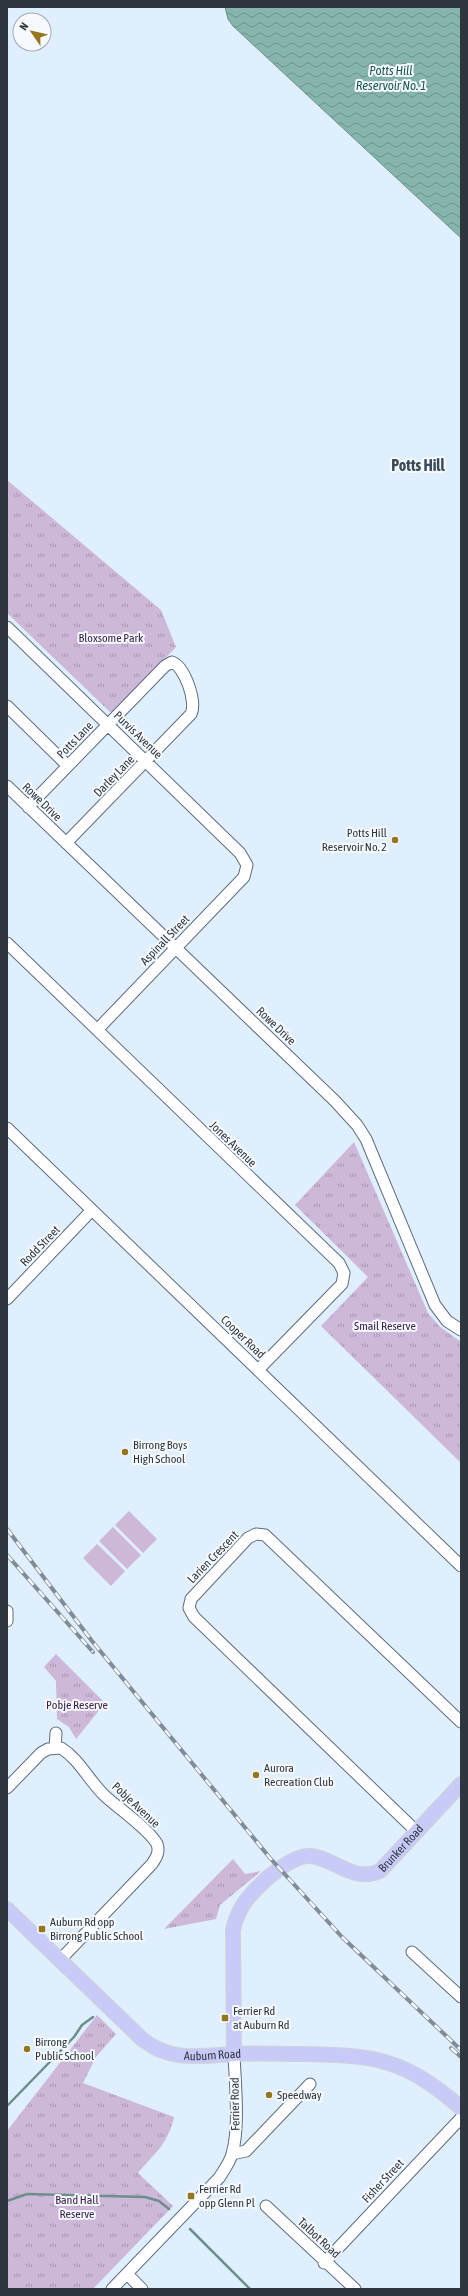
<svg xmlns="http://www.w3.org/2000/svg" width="468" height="2296" viewBox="0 0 468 2296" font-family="'Asap Condensed',sans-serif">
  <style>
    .grass { fill: url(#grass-tufts) }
    .pitch { fill: #cdb8d9 }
    .water { fill: url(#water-waves); stroke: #6c8f8c }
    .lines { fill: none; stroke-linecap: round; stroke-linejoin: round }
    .stream { stroke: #6c8f8c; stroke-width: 2.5 }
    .minor-casing { stroke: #5d6d7e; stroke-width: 13 }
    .major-casing { stroke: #d1d3d5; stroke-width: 16 }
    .minor { stroke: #fff; stroke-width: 11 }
    .major { stroke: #c8cbf8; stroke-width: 14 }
    .rail-casing { stroke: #808c97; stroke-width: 4 }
    .rail { stroke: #f6fafe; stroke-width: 2.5; stroke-dasharray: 8; stroke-linecap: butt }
    .poi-dot { fill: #95751d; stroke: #f6fafe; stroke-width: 1.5 }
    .labels { text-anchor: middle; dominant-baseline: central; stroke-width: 4; stroke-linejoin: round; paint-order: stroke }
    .park-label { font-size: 12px; fill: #3e214d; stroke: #f6fafe }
    .street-label { font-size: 12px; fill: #2f363e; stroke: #f6fafe }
    .poi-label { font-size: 12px; fill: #2f363e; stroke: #f6fafe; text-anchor: start }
    .water-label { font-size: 13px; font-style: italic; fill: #185952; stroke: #f6fafe }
    .district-label { font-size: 16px; font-weight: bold; fill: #3b4a5a; stroke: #f6fafe }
  </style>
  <defs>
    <pattern id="grass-tufts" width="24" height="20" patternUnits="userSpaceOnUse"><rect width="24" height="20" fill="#cdb8d9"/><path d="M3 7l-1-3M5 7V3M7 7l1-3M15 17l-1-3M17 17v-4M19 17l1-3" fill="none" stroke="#a796b1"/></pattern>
    <pattern id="water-waves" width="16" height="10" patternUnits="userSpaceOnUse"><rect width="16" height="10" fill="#86b5ae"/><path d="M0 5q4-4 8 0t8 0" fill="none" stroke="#6e948f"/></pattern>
  </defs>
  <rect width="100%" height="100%" fill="#dfeffe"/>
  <path class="grass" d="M 7,480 L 161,610 L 176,647 L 115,712 L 110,712 L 7,613 Z
    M 354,1142 L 428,1313 L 440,1327 L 461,1342 L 461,1463 L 321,1326 L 368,1277 L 295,1205 Z
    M 56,1654 L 105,1703 L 76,1739 L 69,1727 L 57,1719 L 56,1681 L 44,1667 Z
    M 233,1859 L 245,1874 L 261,1871 L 220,1905 L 216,1919 L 164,1929 Z
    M 97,2015 L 116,2034 L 96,2057 L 83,2083 L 174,2117 C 168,2144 155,2153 138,2173 L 173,2206 L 93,2289 L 7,2289 L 7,2131 Z"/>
  <path class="pitch" d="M 129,1511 L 157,1539 L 143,1553 L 115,1525 Z
    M 113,1527 L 141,1555 L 127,1569 L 99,1541 Z
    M 97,1544 L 125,1571 L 111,1586 L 83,1558 Z"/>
  <path class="water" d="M 225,7 L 461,7 L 461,238 L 233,26 L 228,19 Z"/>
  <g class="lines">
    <path class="stream" d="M 7,2106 L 74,2037 L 82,2025 L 93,2017
      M 7,2201 L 27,2194 L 145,2197 L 159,2201 L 169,2209
      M 190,2229 L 250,2289"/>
    <g class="minor-casing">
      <path id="minor" d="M 7,627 L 240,853 L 247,865 L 244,877 L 97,1030
        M 7,706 L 68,766
        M 7,786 L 335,1101 L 357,1125 L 366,1139 L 435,1305 L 447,1321 L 461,1330
        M 28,807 L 165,666 L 172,662 C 185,667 197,702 191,714 L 66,843
        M 7,943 L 339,1263 L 344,1273 L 342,1284 L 258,1370
        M 7,1128 L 461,1566
        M 7,1299 L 92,1210
        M 7,1611 L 7,1621
        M 55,1748 L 56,1733
        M 7,1788 L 41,1753 L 48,1749 L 61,1748 C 80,1760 89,1781 105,1796 C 118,1808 150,1830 157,1844 C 160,1852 156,1858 152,1864 L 60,1960
        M 417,1832 L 194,1617 L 189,1608 L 191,1599 L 248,1538 L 256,1534 L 265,1535 L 461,1722
        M 412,1952 L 461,1997
        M 232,2154 L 246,2151 L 310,2084
        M 266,2206 L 355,2289
        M 324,2263 L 461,2118
        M 127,2274 L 142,2289
        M 112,2289 L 219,2178 C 224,2170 230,2162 232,2154 C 240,2127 235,2082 234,2054"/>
    </g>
    <g class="major-casing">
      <g id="major">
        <path id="s1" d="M 7,1909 L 143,2040 C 172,2062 199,2056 233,2054 C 255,2053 278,2054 300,2054 C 374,2055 404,2058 461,2108"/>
        <path id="s2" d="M 234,2054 L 233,1930 C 235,1921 238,1913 243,1905 C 254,1888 290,1854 311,1856 C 336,1859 353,1883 380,1871 L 461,1784"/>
      </g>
    </g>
    <use href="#minor" class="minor"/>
    <use href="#major" class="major"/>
    <g class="rail-casing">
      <path id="rail" d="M 7,1529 L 92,1641 L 270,1858 L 342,1937 L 461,2050
        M 7,1555 L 93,1652
        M 451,2048 L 461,2057"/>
    </g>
    <use href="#rail" class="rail"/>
  </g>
  <g class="poi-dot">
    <circle cx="395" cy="840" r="4"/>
    <circle cx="125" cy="1452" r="4"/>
    <circle cx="256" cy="1775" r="4"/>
    <rect x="38" y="1925" width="8" height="8" rx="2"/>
    <rect x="221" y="2014" width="8" height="8" rx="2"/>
    <circle cx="27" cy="2049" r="4"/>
    <circle cx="269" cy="2095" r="4"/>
    <rect x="187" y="2192" width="8" height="8" rx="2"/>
  </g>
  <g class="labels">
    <g class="park-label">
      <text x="111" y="638">Bloxsome Park</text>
      <text x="385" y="1326">Smail Reserve</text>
      <text x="77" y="1705">Pobje Reserve</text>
      <text x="77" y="2200">Band Hall<tspan x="77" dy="14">Reserve</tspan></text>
    </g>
    <g class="street-label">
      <text transform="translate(138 735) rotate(44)">Purvis Avenue</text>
      <text transform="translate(75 740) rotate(-46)">Potts Lane</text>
      <text transform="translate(114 776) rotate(-46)">Darley Lane</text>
      <text transform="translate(42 802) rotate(44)">Rowe Drive</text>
      <text transform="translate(165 940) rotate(-46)">Aspinall Street</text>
      <text transform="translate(276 1026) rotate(44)">Rowe Drive</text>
      <text transform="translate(233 1144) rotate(44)">Jones Avenue</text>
      <text transform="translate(40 1246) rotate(-46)">Rodd Street</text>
      <text transform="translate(243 1337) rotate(44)">Cooper Road</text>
      <text transform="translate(213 1557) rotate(-46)">Larien Crescent</text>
      <text transform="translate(136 1805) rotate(43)">Pobje Avenue</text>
      <text stroke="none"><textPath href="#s2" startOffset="341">Brunker Road</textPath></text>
      <text stroke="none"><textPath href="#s1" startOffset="262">Auburn Road</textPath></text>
      <text transform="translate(235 2104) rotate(-91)">Ferrier Road</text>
      <text transform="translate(383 2181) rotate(-47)">Fisher Street</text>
      <text transform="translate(319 2238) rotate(43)">Talbot Road</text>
    </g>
    <g class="poi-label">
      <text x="387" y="833" text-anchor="end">Potts Hill<tspan x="387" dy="14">Reservoir No. 2</tspan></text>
      <text x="133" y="1445">Birrong Boys<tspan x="133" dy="14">High School</tspan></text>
      <text x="264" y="1768">Aurora<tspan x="264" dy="14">Recreation Club</tspan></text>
      <text x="50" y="1922">Auburn Rd opp<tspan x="50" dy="14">Birrong Public School</tspan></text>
      <text x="233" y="2011">Ferrier Rd<tspan x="233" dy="14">at Auburn Rd</tspan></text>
      <text x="35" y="2042">Birrong<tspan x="35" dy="14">Public School</tspan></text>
      <text x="277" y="2095">Speedway</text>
      <text x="199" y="2189">Ferrier Rd<tspan x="199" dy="14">opp Glenn Pl</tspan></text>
    </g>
    <g class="water-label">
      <text x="391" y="70">Potts Hill<tspan x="391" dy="15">Reservoir No. 1</tspan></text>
    </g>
    <g class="district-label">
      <text x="418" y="465">Potts Hill</text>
    </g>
  </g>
  <rect width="468" height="2296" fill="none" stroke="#2f363e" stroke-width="16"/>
  <g transform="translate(32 32) rotate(304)"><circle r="19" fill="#f6fafe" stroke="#a6acb1"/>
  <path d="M0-3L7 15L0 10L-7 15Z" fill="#95751d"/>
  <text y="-6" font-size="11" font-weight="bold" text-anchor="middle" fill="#2f363e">N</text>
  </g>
</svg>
